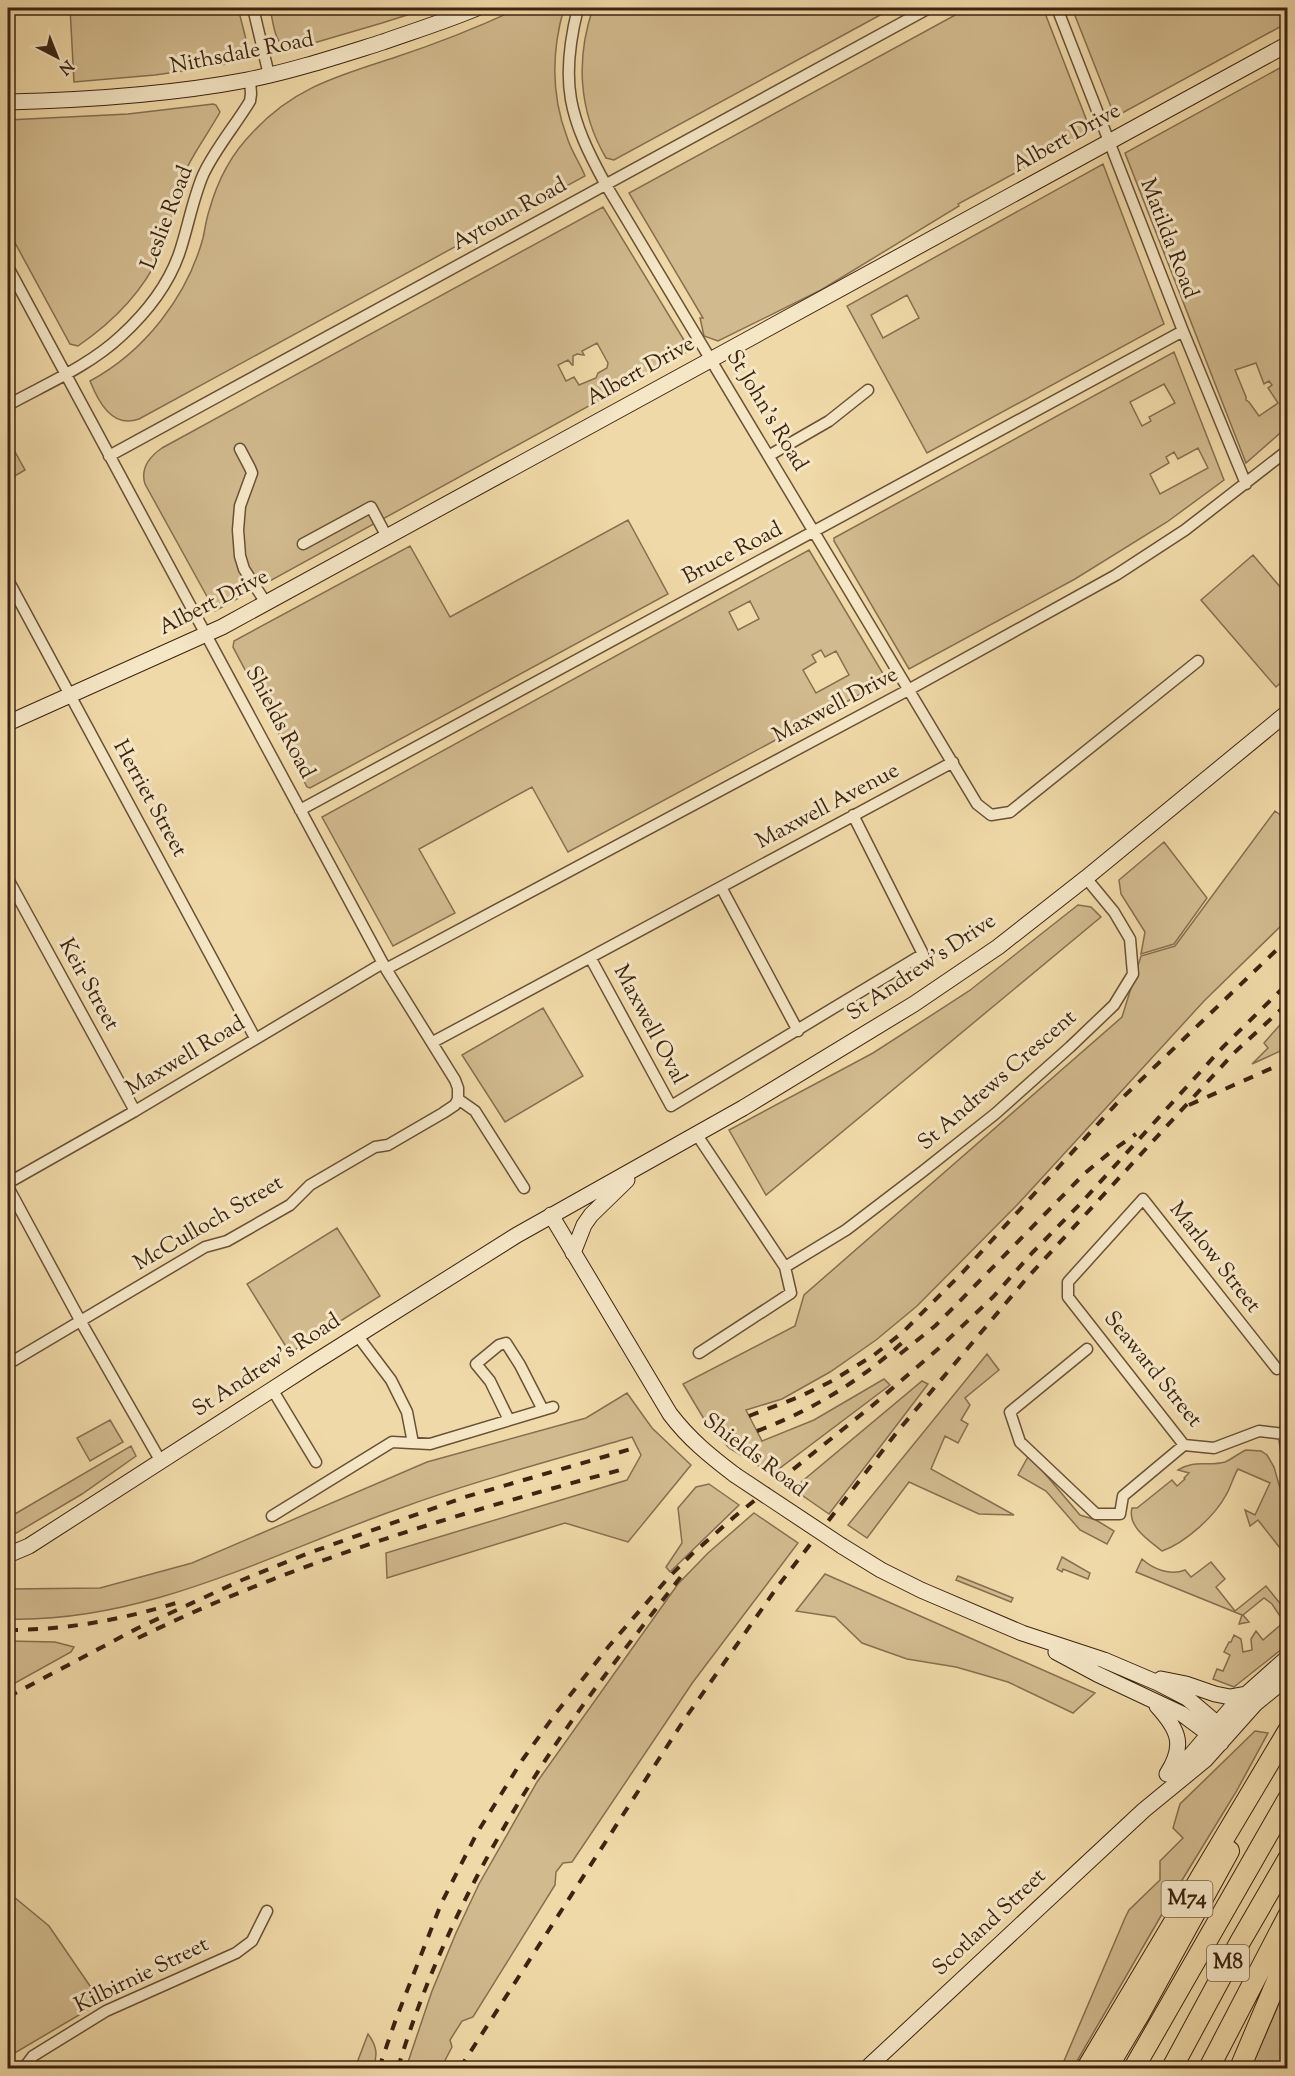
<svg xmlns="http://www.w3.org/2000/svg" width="1295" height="2076" viewBox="0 0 1295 2076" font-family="'Sorts Mill Goudy',serif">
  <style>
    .green { fill: #d1ba8e; stroke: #866f4f; stroke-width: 1.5; fill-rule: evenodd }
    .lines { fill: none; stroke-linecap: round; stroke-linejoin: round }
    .street-casing { stroke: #695136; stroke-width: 13 }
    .secondary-casing { stroke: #3c2410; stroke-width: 17 }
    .highway-casing { stroke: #3c2410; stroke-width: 22 }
    .street { stroke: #f5e6c6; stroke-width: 10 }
    .secondary { stroke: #f5e6c6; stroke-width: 15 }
    .highway { stroke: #f0d9a8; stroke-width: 20 }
    .rail { stroke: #3c2410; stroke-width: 4; stroke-dasharray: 10 10; stroke-linecap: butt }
    .secondary-bridge-casing { stroke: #3c2410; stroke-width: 17; stroke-linecap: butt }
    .secondary-bridge { stroke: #f5e6c6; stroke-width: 15 }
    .labels { text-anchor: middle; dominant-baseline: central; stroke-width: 6; stroke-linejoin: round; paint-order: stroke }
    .shield { fill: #f5e6c6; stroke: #745e47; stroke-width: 1.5 }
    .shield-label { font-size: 21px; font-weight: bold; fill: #3c2410 }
    .street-label { font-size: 22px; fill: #3c2410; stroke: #f5e6c6 }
  </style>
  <rect width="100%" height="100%" fill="#f0d9a8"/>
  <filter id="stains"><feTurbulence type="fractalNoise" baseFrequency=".00333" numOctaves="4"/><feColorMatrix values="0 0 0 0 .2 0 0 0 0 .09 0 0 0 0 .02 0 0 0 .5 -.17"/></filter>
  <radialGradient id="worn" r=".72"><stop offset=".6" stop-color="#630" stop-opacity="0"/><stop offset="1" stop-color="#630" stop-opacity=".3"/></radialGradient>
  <path class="green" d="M 70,8 L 238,8 L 249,51 L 241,61 L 211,67 L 155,75 L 74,82 Z
    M 270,8 L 429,8 L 382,23 L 290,50 C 274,46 273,21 270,8 Z
    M 519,8 L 564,8 C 552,50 551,95 567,137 C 571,151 580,163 585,176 L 139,419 C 112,429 98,401 90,381 C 144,352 187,297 203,238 C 205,229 206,220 209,211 C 217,182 232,153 253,132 C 294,87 341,75 396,57 C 438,43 479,27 519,8 Z
    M 593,8 L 893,8 L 614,160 L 606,158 C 578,110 576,58 593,8 Z
    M 968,8 L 1043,8 L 1090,129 L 1090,132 L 958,204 L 959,206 L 821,290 L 718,341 L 704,336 L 700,318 L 703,318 L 629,193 Z
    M 1072,8 L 1287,8 L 1287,23 L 1115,117 Z
    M 1287,64 L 1287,427 L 1246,463 L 1125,153 ZM 1256,363 L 1264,384 L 1269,381 L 1272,385 L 1268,388 L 1278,403 L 1259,416 L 1249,402 L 1246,400 L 1246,397 L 1235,370 Z
    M 213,104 L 216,105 L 220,112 C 208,134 193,153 183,176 C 176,193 173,211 169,229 C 155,280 120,317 78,346 L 70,344 L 8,230 L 8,120 L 128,114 Z
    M 1103,164 L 1164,324 L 927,453 L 847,306 ZM 907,295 L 919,318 L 883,338 L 871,315 Z
    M 603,207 L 690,350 L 689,351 L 215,611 L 145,484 C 140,468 149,457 162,448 ZM 597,343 L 608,363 L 607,368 L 598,373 L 596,378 L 579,385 L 574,377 L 566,381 L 558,365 L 568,360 L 572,365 L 573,365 L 573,356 L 577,354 L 584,355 L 582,351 Z
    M 1174,352 L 1224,480 L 1167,522 L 1075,579 L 909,669 L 834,541 L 834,538 ZM 1164,384 L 1175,403 L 1149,417 L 1151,421 L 1142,426 L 1130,402 ZM 1198,448 L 1208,468 L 1160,494 L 1150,474 L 1169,463 L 1166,457 L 1174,452 L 1178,459 Z
    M 8,439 L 25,470 L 8,480 Z
    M 628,520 L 668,594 L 310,788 L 307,787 L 233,647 L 234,641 L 410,546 L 450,617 Z
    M 809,550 L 885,677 L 885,681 L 568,852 L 532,787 L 419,849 L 455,913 L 393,946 L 322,817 ZM 750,601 L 759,619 L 738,630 L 729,612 ZM 821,650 L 825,657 L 836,651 L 849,675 L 816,693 L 803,670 L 816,662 L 812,655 Z
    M 1253,555 L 1287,595 L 1287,677 L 1276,687 L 1201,600 Z
    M 1275,811 L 1287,820 L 1287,920 L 1204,1001 L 1018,1204 L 917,1306 L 876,1340 L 830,1372 L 782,1399 L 746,1410 L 762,1441 L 814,1420 L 884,1379 L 890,1385 L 772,1474 L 729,1448 L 707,1424 L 683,1384 L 795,1326 L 804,1295 L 1122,1017 L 1141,956 L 1175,946 Z
    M 1164,842 L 1207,898 L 1174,944 L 1141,954 L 1145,932 L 1121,894 L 1119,880 Z
    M 1078,905 L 1091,907 L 1101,917 L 766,1195 L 729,1130 L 873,1053 L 969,991 Z
    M 543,1008 L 583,1076 L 505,1122 L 462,1055 Z
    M 1287,1017 L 1287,1048 L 1252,1064 L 1268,1048 L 1264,1043 Z
    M 337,1228 L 380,1296 L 290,1353 L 247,1284 Z
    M 987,1354 L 999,1370 L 965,1398 L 970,1405 L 961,1420 L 968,1424 L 958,1443 L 945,1436 L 931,1469 L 1014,1515 L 979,1514 L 909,1482 L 867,1538 L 848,1525 Z
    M 922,1381 L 928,1384 L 829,1514 L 793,1489 Z
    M 627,1393 L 652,1428 L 691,1465 L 628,1542 L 565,1523 L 387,1578 L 386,1553 L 627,1480 L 641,1455 L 632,1437 C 554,1460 474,1481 398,1509 C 271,1554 145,1623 8,1619 L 8,1591 L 10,1589 L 100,1588 L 192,1563 L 427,1462 L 586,1418 Z
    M 110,1420 L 123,1442 L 90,1461 L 77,1438 Z
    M 131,1446 L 136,1456 L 82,1494 L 8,1538 L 8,1518 Z
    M 1246,1450 L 1261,1451 L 1267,1455 L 1274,1467 L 1287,1513 L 1287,1557 L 1258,1520 L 1250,1526 L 1245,1510 L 1255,1515 L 1270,1483 L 1238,1469 C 1233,1477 1231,1487 1226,1495 C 1215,1516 1185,1543 1162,1551 C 1150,1541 1127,1527 1132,1508 L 1137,1508 L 1172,1480 L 1177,1486 L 1185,1479 L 1184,1478 L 1189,1473 L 1178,1470 C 1195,1459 1207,1467 1225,1462 C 1232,1459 1239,1453 1246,1450 Z
    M 1029,1455 L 1080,1515 L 1096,1520 L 1114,1531 L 1107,1544 L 1080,1530 L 1046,1491 L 1018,1475 Z
    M 709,1484 L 739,1505 L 670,1572 L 666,1567 L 682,1543 L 678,1508 L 696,1487 Z
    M 754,1513 L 798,1543 L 693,1682 L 572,1862 L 563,1863 L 556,1872 L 555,1885 L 473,2017 L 462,2021 L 450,2040 L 452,2047 L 441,2068 L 406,2068 L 432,1991 L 456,1933 L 479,1884 L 537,1782 L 678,1584 L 708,1553 Z
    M 1062,1557 L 1090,1573 L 1088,1579 L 1063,1569 L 1062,1572 L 1057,1569 Z
    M 1142,1559 C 1153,1569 1170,1576 1185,1570 L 1191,1577 L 1211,1562 L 1225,1579 L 1216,1587 L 1235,1611 L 1266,1586 L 1287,1612 L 1287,1645 L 1234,1687 L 1213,1679 L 1217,1669 L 1223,1671 L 1230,1655 L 1224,1652 L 1229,1642 L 1231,1642 L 1234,1635 L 1241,1639 L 1243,1652 L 1252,1650 L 1251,1639 L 1256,1631 L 1263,1640 L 1284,1622 L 1272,1604 L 1264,1598 L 1243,1615 L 1249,1622 L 1239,1624 L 1242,1615 L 1136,1572 Z
    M 825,1574 L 1095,1693 L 1073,1713 L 1008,1682 L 956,1667 L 907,1659 L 862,1643 L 835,1617 L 796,1611 Z
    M 958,1576 L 1013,1598 L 1011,1602 L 956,1580 Z
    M 8,1641 L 55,1642 L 74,1647 L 71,1652 L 8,1687 Z
    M 1255,1731 L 1268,1733 L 1236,1792 L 1173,1895 L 1073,2068 L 1061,2068 L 1125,1918 L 1129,1910 L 1160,1880 L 1160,1861 L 1183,1838 L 1173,1828 L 1180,1804 Z
    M 8,1892 L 49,1926 L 101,2002 L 8,2057 Z
    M 1287,1985 L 1287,2068 L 1251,2068 Z
    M 368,2034 C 377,2046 378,2055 373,2068 L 355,2068 Z"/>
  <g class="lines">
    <g class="street-casing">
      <path id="street" d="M 253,8 L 269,75
        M 578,8 C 559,83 569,118 606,185 L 977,804 L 991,815 L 1010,812 L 1198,661
        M 1057,8 L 1183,331 L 1246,484
        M 8,267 L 386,969 L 455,1080 L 458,1088 L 458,1099 L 475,1111 L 524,1188
        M 8,405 C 46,384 89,366 121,336 C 145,314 168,285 179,254 C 188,228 192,201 203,175 C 215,149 235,126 250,101 L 251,94 L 250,79
        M 240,449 L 250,468 L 252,473 L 240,506 L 238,530 L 240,556 L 244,569 L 266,603
        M 770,455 L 829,421 L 868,390
        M 109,456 L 929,8
        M 303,544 L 371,507 L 387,537
        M 8,580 L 255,1038
        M 300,810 L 1183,331
        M 8,879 L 135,1111
        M 721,887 L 798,1031
        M 591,959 L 671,1106 L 923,954 L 853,815
        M 386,969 L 910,689 L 1116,575 L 1185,530 L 1288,450
        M 433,1042 L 953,762
        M 697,1135 L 785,1267
        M 8,1183 L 135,1111 L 383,963
        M 8,1187 L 81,1322 L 160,1460
        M 357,1335 L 391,1380 L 407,1412 L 413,1443
        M 1087,1349 L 1010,1412 L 1020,1442 L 1096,1514 L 1120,1514 L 1123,1496 L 1184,1445
        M 699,1353 L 791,1293 L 785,1267 L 846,1230 L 922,1172 L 995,1114 L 1070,1047 L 1114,1005 L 1133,974 L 1130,939 L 1114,912 L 1086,878
        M 8,1364 L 205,1247 L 227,1241 L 290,1205 L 310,1185 L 375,1147 L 388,1145 L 443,1113 L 455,1105 L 458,1099
        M 1277,1369 L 1143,1199 L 1068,1282 L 1068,1297 L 1184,1445 L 1214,1448 L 1259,1431 L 1284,1434
        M 272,1389 L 316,1462
        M 509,1420 L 490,1381 L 476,1364 L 499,1345 L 506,1343 L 520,1365 L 543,1410
        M 1288,1420 L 1284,1434 L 1288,1464
        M 272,1516 L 392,1442 L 430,1444 L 553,1407
        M 24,2068 L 33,2056 L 106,2011 L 236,1953 L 252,1941 L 267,1911"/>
    </g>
    <g class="secondary-casing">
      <path id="secondary" d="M 8,102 C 88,100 168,95 247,80 C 293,71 338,56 383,42 C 414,31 446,21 477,8
        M 8,723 L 222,627 L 1288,44
        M 551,1215 L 670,1414 C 689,1439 710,1456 735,1475
        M 573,1253 L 584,1225 L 591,1215 L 627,1180
        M 842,1546 L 881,1570 L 921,1590 L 1022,1633 L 1104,1660 L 1158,1683 L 1187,1698 L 1228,1733
        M 8,1555 L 29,1546 L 315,1362 L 517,1235 L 743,1108 L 914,1004 L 998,947 L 1086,878 L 1288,712
        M 1056,1652 L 1097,1674 L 1182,1714 L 1221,1743
        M 1161,1679 L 1186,1684 L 1215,1694 L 1230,1697 L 1246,1694
        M 1157,1706 C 1178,1729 1186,1745 1167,1774
        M 1173,1776 L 1233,1706 L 1288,1657
        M 867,2068 L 1144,1810 L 1205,1760 L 1255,1704 L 1288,1677"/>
    </g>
    <g class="highway-casing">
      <path id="highway" d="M 1087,2068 L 1288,1731
        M 1107,2068 L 1140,2013 L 1229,1851
        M 1134,2068 L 1288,1799
        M 1172,2068 L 1240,1942 L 1288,1859
        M 1209,2068 L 1288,1916
        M 1240,2068 L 1288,1955"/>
    </g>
    <use href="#street" class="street"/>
    <use href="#secondary" class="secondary"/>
    <use href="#highway" class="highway"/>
    <path class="rail" d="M 1189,1105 L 1288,1061
      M 900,1354 L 935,1326 L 953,1308 L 1085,1173 L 1113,1150 L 1136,1134
      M 749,1416 L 799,1397 L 832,1381 L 874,1355 L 903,1332 L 963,1272 L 1118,1102 L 1288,939
      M 757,1431 C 811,1411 860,1381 903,1342
      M 8,1630 C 65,1630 121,1620 176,1603
      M 138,1638 C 294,1562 461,1512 628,1468
      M 8,1697 L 138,1628 L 242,1580 L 309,1553 L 465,1497 L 631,1449
      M 379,2068 L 396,2019 L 441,1904 L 477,1833 L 523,1759 L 556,1713 L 609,1646 L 669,1577 L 691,1555 L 734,1517 L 873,1405 L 938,1349 L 993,1297 L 1032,1253 L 1081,1203 L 1222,1048 L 1288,983
      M 398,2068 C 431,1957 486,1850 550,1753 C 592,1689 640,1630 686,1570
      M 460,2068 L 684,1720 L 778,1586 L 897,1432 L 1027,1278 L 1234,1053 L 1288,1003"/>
    <g class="secondary-bridge-casing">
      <path id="secondary-bridge" d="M 735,1475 L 842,1546"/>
    </g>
    <use href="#secondary-bridge" class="secondary-bridge"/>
  </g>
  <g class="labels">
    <g class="shield">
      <rect x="1161.5" y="1881" width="51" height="36" rx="4.5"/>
      <rect x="1207" y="1945" width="42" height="36" rx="4.5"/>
    </g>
    <g class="shield-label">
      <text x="1187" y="1899">M74</text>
      <text x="1228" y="1963">M8</text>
    </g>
    <g class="street-label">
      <text transform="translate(242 54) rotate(-11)">Nithsdale Road</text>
      <text transform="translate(1067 139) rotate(-29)">Albert Drive</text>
      <text transform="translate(510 215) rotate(-29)">Aytoun Road</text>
      <text transform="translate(168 218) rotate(-69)">Leslie Road</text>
      <text transform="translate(1168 239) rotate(69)">Matilda Road</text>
      <text transform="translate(641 372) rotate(-29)">Albert Drive</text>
      <text transform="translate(766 411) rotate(59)">St John's Road</text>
      <text transform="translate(733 554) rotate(-28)">Bruce Road</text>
      <text transform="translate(214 603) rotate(-27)">Albert Drive</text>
      <text transform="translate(836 706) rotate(-28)">Maxwell Drive</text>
      <text transform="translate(279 723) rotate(62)">Shields Road</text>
      <text transform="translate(149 799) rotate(61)">Herriet Street</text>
      <text transform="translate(828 807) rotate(-28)">Maxwell Avenue</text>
      <text transform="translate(922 968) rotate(-34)">St Andrew's Drive</text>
      <text transform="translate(88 985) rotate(61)">Keir Street</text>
      <text transform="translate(649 1025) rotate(62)">Maxwell Oval</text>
      <text transform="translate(186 1057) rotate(-31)">Maxwell Road</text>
      <text transform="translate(998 1081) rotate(-41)">St Andrews Crescent</text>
      <text transform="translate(209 1224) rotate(-30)">McCulloch Street</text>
      <text transform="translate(1214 1258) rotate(52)">Marlow Street</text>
      <text transform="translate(267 1366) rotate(-33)">St Andrew's Road</text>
      <text transform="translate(1152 1370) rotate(51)">Seaward Street</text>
      <text transform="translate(754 1456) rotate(37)">Shields Road</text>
      <text transform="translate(990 1923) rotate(-43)">Scotland Street</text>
      <text transform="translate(142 1976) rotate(-26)">Kilbirnie Street</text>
    </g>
  </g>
  <rect width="1295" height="2076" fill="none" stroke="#f0d9a8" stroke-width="30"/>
  <rect x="9" y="9" width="1277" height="2058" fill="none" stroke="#3c2410" stroke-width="3"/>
  <rect x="15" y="15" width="1265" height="2046" fill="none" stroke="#3c2410" stroke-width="1.5"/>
  <g transform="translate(57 57) rotate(138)" stroke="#f5e6c6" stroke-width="4.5" paint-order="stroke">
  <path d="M0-4.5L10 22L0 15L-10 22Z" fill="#3c2410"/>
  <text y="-9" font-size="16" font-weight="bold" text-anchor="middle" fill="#3c2410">N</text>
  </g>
  <rect width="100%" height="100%" filter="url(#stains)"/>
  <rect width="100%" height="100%" fill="url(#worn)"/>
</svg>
